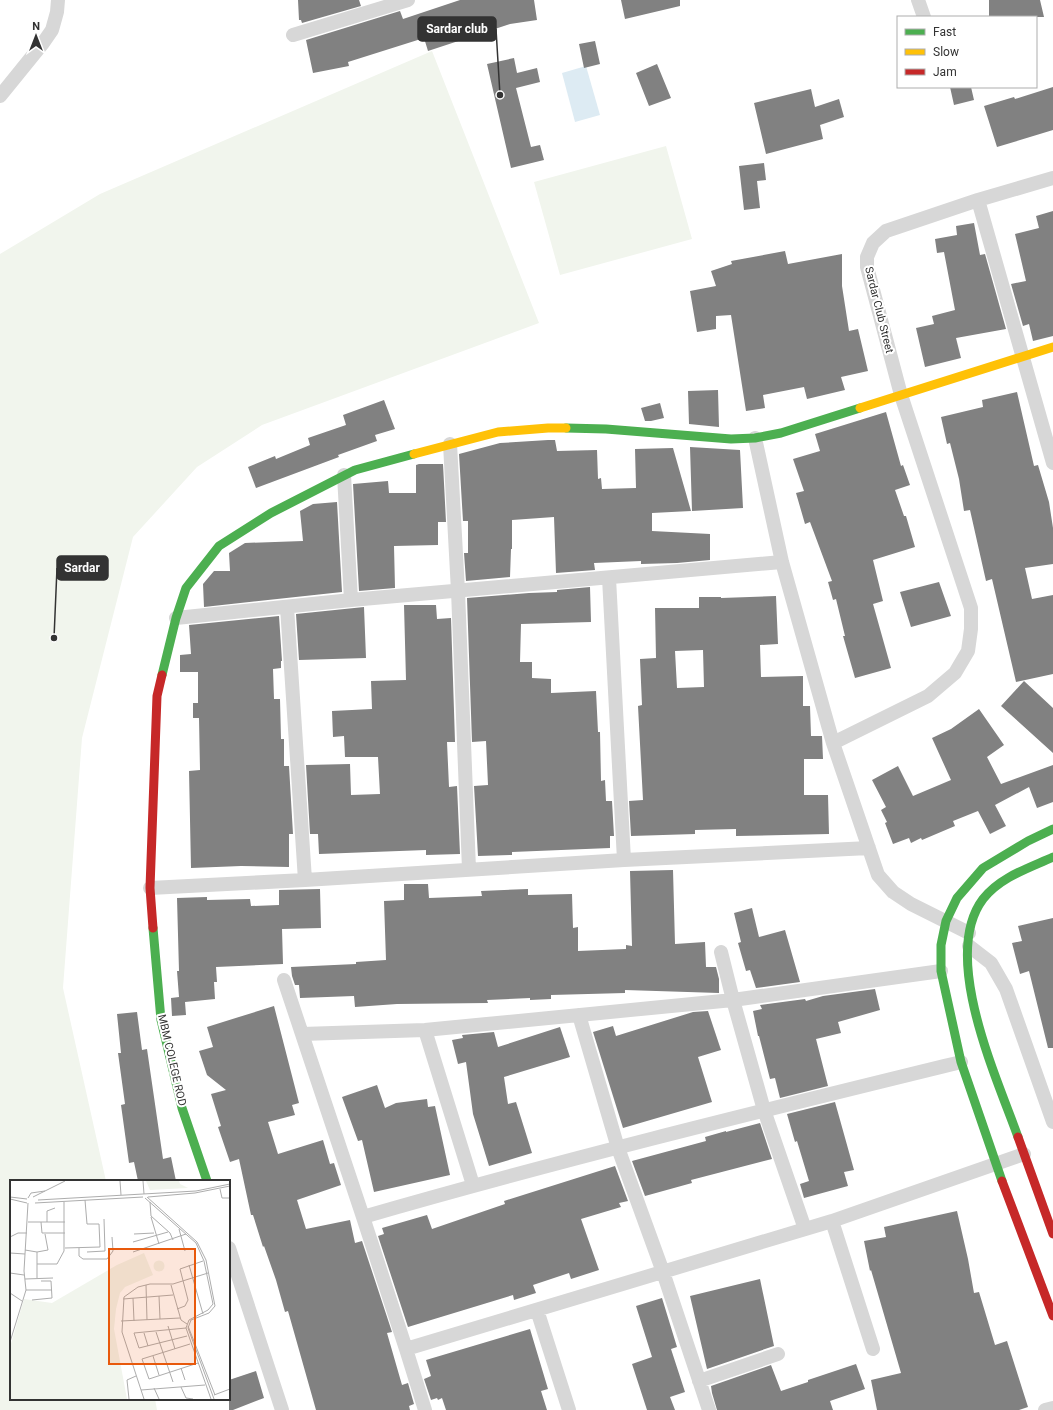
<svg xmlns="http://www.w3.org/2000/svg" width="1053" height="1410" viewBox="0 0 1053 1410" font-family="Roboto,sans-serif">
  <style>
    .green { fill: #f1f5ed }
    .water { fill: #ddebf3 }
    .building { fill: #818181; fill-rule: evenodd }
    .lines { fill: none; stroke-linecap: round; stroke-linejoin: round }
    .street { stroke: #d7d7d7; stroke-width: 14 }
    .fast { stroke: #4caf50; stroke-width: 9 }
    .slow { stroke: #ffc107; stroke-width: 9 }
    .jam { stroke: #c62828; stroke-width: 9 }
    .labels { text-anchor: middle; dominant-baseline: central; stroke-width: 4; stroke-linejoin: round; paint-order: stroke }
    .street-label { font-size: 11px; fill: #333; stroke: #fff }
    .inset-road { fill: none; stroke: #adadad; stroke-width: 1 }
    .view { fill: #e8590c; fill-opacity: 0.15; stroke: #e8590c; stroke-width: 2 }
    .inset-edge { fill: none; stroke: #333; stroke-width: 2 }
    .leader { fill: none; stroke: #333; stroke-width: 1.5 }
    .callout-dot { fill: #333; stroke: #fff; stroke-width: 1.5 }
    .callout { fill: #333; stroke: #333; stroke-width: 1.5 }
    .callout-label { font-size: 12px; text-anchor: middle; font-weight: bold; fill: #fff }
  </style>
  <rect width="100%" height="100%" fill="#fff"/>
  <path class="green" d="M 432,51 L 539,323 L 262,425 L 197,467 L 133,537 L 82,738 L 63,988 L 106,1181 L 11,1181 L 11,1399 L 155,1399 L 157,1410 L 0,1410 L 0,254 L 100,194 Z
    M 666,146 L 692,239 L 560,275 L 534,182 Z"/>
  <path class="water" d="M 586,66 L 600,115 L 575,122 L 562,73 Z"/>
  <path class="building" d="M 298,0 L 359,0 L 361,6 L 302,23 L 301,20 L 299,20 Z
    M 460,0 L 534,0 L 537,20 L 510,24 L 428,51 L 424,38 L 348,62 L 349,66 L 313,73 L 306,40 L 400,11 L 403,19 Z
    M 621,0 L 680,0 L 680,6 L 625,19 Z
    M 989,0 L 1040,0 L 1044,17 L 989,17 Z
    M 595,41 L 600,64 L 584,68 L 579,44 Z
    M 514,58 L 517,73 L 537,68 L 540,82 L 516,88 L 531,147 L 540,145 L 544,160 L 511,168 L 487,64 Z
    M 657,64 L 671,98 L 649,106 L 636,73 Z
    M 950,87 L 971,87 L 974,100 L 954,105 Z
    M 1053,87 L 1053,130 L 997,147 L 984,106 L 1014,97 L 1015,99 Z
    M 811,89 L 815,107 L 839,99 L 844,117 L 820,125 L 823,139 L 766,154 L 754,103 Z
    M 764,163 L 766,180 L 757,181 L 760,208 L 744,210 L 739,166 Z
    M 1053,211 L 1053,336 L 1033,341 L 1029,324 L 1023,326 L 1011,284 L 1026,281 L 1015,234 L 1039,228 L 1036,216 Z
    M 974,223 L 980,255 L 985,254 L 1006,329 L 956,338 L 961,358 L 925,367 L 916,328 L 934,324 L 932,316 L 955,310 L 944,252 L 937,253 L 935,239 L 957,235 L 956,226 Z
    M 785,251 L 788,264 L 842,254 L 842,286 L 849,331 L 858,329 L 868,371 L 841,377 L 845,390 L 807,399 L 804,387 L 763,395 L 765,408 L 746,411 L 731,315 L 716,316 L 716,329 L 697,332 L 690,291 L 716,286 L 711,271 L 732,264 L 731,261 Z
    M 718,390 L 719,427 L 689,424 L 688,391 Z
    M 1017,392 L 1034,466 L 1038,465 L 1049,502 L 1053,528 L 1053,564 L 1025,568 L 1032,599 L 1053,595 L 1053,674 L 1016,682 L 992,579 L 986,581 L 970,510 L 964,511 L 959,479 L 950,443 L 947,444 L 941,417 L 983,407 L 982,400 Z
    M 384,400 L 395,429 L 375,435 L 377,441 L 338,455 L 339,457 L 256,488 L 248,467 L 275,456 L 276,459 L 310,445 L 308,438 L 346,425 L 343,415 Z
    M 660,403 L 664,418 L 651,421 L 645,421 L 641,408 Z
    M 886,412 L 901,466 L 903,465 L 910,485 L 895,490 L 904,516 L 906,516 L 915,547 L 873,560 L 883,601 L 873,604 L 891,668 L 855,678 L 843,636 L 845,636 L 836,599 L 833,600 L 828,582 L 832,581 L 810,522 L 805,524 L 796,493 L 804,491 L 793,459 L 820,451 L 815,434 Z
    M 548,440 L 555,440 L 557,451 L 597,450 L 598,479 L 601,478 L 602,489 L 636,488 L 635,449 L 673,448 L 691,511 L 652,513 L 652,531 L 710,534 L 710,560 L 677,563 L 641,564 L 641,561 L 594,563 L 595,570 L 556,573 L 554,517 L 512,520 L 512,549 L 511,549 L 510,577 L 466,581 L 464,553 L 468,553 L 468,521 L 463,521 L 459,454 L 500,443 Z
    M 690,447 L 740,450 L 743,508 L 692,511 Z
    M 419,464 L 443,464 L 446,522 L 438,522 L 438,545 L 394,546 L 395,588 L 359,591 L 353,484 L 388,481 L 389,493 L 416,493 L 416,465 Z
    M 337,502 L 342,592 L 204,607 L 203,584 L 214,571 L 230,571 L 229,553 L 245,543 L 303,541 L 300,511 L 313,504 Z
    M 939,582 L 951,616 L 911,627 L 900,592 Z
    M 590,587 L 591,622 L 521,624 L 520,662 L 532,662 L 532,678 L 551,679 L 551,693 L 596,691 L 598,732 L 600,732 L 601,781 L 605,780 L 606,801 L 612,801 L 614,836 L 610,836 L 610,848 L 512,852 L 512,855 L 478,856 L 474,786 L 488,785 L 486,741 L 472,742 L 467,598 L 529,593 L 557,592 L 557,590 Z
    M 776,596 L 778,644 L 760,645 L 761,677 L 803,676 L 803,706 L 810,706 L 811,736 L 822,736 L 823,759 L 804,759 L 804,795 L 828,795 L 829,834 L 736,836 L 736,829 L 695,830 L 695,834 L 631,836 L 629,801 L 643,800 L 638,706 L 642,705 L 640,659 L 656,658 L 655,608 L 699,608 L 699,597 L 721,597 L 721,598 ZM 703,650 L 704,687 L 677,688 L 675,651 Z
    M 404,605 L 436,605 L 437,619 L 451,618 L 455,742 L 447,742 L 449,787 L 457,786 L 460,854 L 426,855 L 426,850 L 319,854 L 318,834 L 310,834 L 306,765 L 350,764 L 351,795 L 380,794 L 378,757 L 345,757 L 344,736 L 333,737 L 332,711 L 372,709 L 371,681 L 406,680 Z
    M 364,607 L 366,658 L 299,660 L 296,614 Z
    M 279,616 L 282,661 L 281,661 L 281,668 L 273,669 L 274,699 L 280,699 L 281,739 L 284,739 L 284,766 L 289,766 L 293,834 L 289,834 L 289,867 L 241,866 L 191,868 L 189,771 L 200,770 L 199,718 L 193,718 L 193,703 L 198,703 L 198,672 L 180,672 L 180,655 L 191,654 L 189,625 Z
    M 1024,681 L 1053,708 L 1053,753 L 1001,706 Z
    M 979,709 L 1004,745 L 987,757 L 1001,784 L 1053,765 L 1053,802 L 1037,808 L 1029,787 L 995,805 L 1006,826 L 990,834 L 978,811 L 953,821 L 955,826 L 922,840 L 921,838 L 911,843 L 909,838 L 893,844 L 885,823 L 887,822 L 881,810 L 886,807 L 872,780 L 898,766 L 913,796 L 951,780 L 932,738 L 951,729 Z
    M 673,870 L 675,944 L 705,942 L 706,967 L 716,967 L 719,979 L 719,993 L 625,990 L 625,993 L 551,995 L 551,999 L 530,1000 L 530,998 L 487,1000 L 488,1003 L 397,1004 L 355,1007 L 354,996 L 300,998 L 299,985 L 295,985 L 292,976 L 291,967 L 356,964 L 356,962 L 386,960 L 384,901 L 404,900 L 404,884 L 428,884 L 429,898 L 482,896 L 481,891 L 528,889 L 528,895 L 572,894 L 573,928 L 578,927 L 578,951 L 626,949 L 626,945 L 632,946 L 630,871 Z
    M 320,889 L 321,928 L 282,929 L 283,964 L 216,967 L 217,982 L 214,982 L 215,999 L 185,1002 L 186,1015 L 172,1016 L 171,998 L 179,997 L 177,971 L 179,971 L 177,898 L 207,897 L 207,900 L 250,899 L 251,906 L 279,905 L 279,890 Z
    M 752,908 L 759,937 L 785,930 L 800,982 L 756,988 L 750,970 L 746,971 L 738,943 L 741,942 L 734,913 Z
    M 1053,918 L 1053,1048 L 1048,1048 L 1029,971 L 1020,974 L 1012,943 L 1022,941 L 1018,926 Z
    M 875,989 L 880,1010 L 838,1022 L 841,1033 L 816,1039 L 828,1086 L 780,1098 L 775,1078 L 770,1079 L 759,1036 L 758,1036 L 753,1011 L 762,1009 L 760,1005 L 805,999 L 806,1001 L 823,996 Z
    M 274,1006 L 299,1103 L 292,1105 L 295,1115 L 268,1122 L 278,1154 L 323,1140 L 330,1164 L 334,1163 L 341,1185 L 297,1200 L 306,1229 L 350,1220 L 355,1243 L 362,1241 L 392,1332 L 387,1333 L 402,1385 L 408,1383 L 414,1404 L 409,1406 L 410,1410 L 316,1410 L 288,1311 L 285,1312 L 276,1280 L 264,1246 L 263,1247 L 253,1215 L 251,1215 L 239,1159 L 230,1162 L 218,1127 L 221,1126 L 211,1094 L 226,1090 L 207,1075 L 199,1051 L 213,1047 L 207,1027 Z
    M 708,1011 L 721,1050 L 698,1057 L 712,1102 L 623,1128 L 593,1032 L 613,1026 L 616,1036 L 693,1012 Z
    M 137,1012 L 142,1050 L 147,1049 L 163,1159 L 171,1157 L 176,1181 L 138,1181 L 134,1162 L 129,1163 L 121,1105 L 125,1104 L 118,1053 L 121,1053 L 117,1014 Z
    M 560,1027 L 570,1057 L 504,1077 L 508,1104 L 516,1102 L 532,1153 L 489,1166 L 473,1114 L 466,1062 L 458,1064 L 452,1040 L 463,1038 L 462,1035 L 494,1032 L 498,1047 Z
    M 377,1085 L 385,1108 L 396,1103 L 427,1099 L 428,1107 L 435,1106 L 450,1175 L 374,1192 L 362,1140 L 358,1141 L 342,1097 Z
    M 835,1102 L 854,1170 L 844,1172 L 848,1186 L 804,1198 L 800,1184 L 809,1181 L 797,1141 L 795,1142 L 787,1114 Z
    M 760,1123 L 772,1159 L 691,1180 L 692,1183 L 645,1196 L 632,1161 L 706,1141 L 705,1137 L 726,1131 L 726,1132 Z
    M 615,1166 L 628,1201 L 619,1203 L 621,1207 L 581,1219 L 599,1270 L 571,1279 L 569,1273 L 533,1285 L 536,1293 L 514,1300 L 513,1295 L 408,1327 L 378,1236 L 384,1234 L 382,1228 L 427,1215 L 432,1229 L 505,1204 L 504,1201 Z
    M 957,1211 L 968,1259 L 974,1293 L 979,1292 L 995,1345 L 1007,1341 L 1028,1407 L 1019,1410 L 877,1410 L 871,1380 L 901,1373 L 871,1270 L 870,1271 L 864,1241 L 886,1237 L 884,1227 Z
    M 760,1279 L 774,1346 L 707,1369 L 690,1296 Z
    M 662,1298 L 677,1347 L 671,1349 L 685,1392 L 670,1397 L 675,1410 L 647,1410 L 632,1364 L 652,1357 L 636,1306 Z
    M 530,1329 L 548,1389 L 541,1391 L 547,1410 L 446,1410 L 442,1398 L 438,1400 L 437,1398 L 431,1400 L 424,1379 L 431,1376 L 426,1360 Z
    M 856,1364 L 865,1389 L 830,1401 L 833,1410 L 717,1410 L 712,1393 L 711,1386 L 771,1365 L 781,1391 L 808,1382 L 808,1380 Z
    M 256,1371 L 264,1398 L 233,1410 L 229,1410 L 229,1380 Z"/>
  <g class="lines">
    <path class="street" d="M 918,0 L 924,17
      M 293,35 L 408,0
      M 0,96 L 43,43 L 52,30 L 57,12 L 58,0
      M 978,200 L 1053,463
      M 755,438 L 782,562 L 833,743 L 878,875 L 893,892 L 911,904 L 969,933
      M 450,444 L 458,591 L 469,869
      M 344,475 L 351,600
      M 609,578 L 624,860
      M 287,607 L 305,880
      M 176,618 L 351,600 L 782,562
      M 833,743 L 928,696 L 955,673 L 968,651 L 971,629 L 971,608 L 901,395 L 867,267 L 867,257 L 873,243 L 886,231 L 978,200 L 1053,178
      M 150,888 L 305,880 L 624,860 L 869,848
      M 969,946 L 991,963 L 1006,989 L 1053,1122
      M 721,952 L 733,1000 L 764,1110 L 805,1229
      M 941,971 L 733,1000 L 425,1030 L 302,1034 L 363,1217 C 560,1160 761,1111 961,1062
      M 284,980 L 302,1034
      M 579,1015 L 618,1148 L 663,1272 L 709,1410
      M 425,1030 L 473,1185
      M 363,1217 L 406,1349
      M 832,1221 L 873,1349
      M 229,1248 L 282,1410
      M 537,1310 L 569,1410
      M 699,1381 L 778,1354
      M 425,1410 L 406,1349 L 832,1221 L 1024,1154
      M 1045,1410 L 1053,1408"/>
    <path class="fast" d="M 566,428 L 606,429 L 731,439 L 755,438 L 781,433 L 860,408
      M 162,675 L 176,618 L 186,588 L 219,546 L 271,513 L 355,470 L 414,454
      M 153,928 L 161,1020 L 182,1108 L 207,1181
      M 1018,1137 C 997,1078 940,956 983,899 C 1000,877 1029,868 1053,857
      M 1002,1181 L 961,1062 L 941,971 L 941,945 L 946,921 L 957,898 L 983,868 L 1028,841 L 1053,829"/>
    <path class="slow" d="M 860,408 L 1053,347
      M 414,454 L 498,432 L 548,428 L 566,428"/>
    <path class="jam" d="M 153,928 L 150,888 L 157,696 L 162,675
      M 1018,1137 L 1053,1234
      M 1002,1181 L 1053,1316"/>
  </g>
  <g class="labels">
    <g class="street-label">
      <text transform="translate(879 310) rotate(76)">Sardar Club Street</text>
      <text transform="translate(172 1060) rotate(77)">MBM COLEGE ROD</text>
    </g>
  </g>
  <g transform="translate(10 1180)">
    <rect width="220" height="220" fill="#fff"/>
    <path d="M 136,1 L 169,1 L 170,4 L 178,8 L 140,10 ZM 134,73 L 143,95 L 115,107 L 110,113 L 106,129 L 104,149 L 117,219 L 0,219 L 0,167 L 14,119 L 42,123 L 107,85 ZM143.5 86a5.5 5.5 0 1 1 11 0a5.5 5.5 0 1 1-11 0Z" fill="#f1f5ed"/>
    <path class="inset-road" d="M 110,1 L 111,15M 133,1 L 134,14M 210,9 L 212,18 L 220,18M 133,14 L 186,11 L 220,4M 0,17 L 17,19M 23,17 L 55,1M 137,17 L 187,62 L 196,80 L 205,126 L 199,133 L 181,140 L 178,148 L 204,219M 138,17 L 185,13 L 220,6M 18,18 L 21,13 L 35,11M 135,18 L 186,63 L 194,81 L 203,124 L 198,130 L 179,140 L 176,148 L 201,219M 0,19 L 17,23M 28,20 L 133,14M 140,22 L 141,36 L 160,53 L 163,60M 25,23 L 133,17M 141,37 L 149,64M 18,42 L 55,42M 31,42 L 32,53 L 55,53M 37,42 L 37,31 L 45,28M 169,49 L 175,71M 124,54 L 144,53M 0,57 L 8,53 L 17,53M 123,62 L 158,52M 55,68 L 90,67 L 89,44 L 77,44 L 75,20M 69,68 L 69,76 L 73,79 L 97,79 L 103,71 L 102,57M 15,70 L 27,72 L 27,98M 27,72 L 38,70 L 35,54M 77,72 L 95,71 L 94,39M 123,72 L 176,54M 0,73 L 15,74M 27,84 L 47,84 L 54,71 L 54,22M 179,85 L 193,134M 0,93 L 14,95M 15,99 L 43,98M 136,105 L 137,140M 161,105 L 171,140 L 177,144M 16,110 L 42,110M 0,113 L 12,121M 149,116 L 150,139M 123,118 L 124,141M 113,119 L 163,115M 22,120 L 42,118 L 41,101 L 31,101M 167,129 L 175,126 L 178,120 L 170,89 L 193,81M 111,141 L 170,138M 158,146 L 165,169M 178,146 L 205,215M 176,148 L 124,153 L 129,168 L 177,156M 146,152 L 163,202M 134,153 L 138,166M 0,162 L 16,110 L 14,91 L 18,23M 180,164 L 132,179 L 139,199 L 188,183M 143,176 L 149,195M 171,188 L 175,200M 171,207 L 176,218 L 183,219M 144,208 L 149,219M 131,210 L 195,205M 204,215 L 220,209M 119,219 L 117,200 L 126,196M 134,219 L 112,152 L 114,117 L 128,107 L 140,104 L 163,104 L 198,93"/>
    <path class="view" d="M 99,69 L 185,69 L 185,184 L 99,184 Z"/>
    <rect width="220" height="220" class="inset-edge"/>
  </g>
  <path class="leader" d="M500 95L496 29M54 638L57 568"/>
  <g class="callout-dot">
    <circle cx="500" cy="95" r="4"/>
    <circle cx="54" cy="638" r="4"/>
  </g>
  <g class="callout">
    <rect x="418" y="17" width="78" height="24" rx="4"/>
    <rect x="57" y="556" width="51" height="24" rx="4"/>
  </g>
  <g class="callout-label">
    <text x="457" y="33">Sardar club</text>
    <text x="82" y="572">Sardar</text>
  </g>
  <rect x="897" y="16" width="140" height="72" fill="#ffffff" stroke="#adadad"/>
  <rect x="905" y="29" width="20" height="6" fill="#4caf50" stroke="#adadad"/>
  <text x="933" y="36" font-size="12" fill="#333333">Fast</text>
  <rect x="905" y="49" width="20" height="6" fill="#ffc107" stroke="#adadad"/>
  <text x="933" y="56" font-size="12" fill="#333333">Slow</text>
  <rect x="905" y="69" width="20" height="6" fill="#c62828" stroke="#adadad"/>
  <text x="933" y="76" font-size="12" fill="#333333">Jam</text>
  <g transform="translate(36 36)" stroke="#ffffff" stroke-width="3" paint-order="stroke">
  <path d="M0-3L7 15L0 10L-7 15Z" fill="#333333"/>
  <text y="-6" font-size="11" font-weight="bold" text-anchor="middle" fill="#333333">N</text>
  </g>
</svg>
